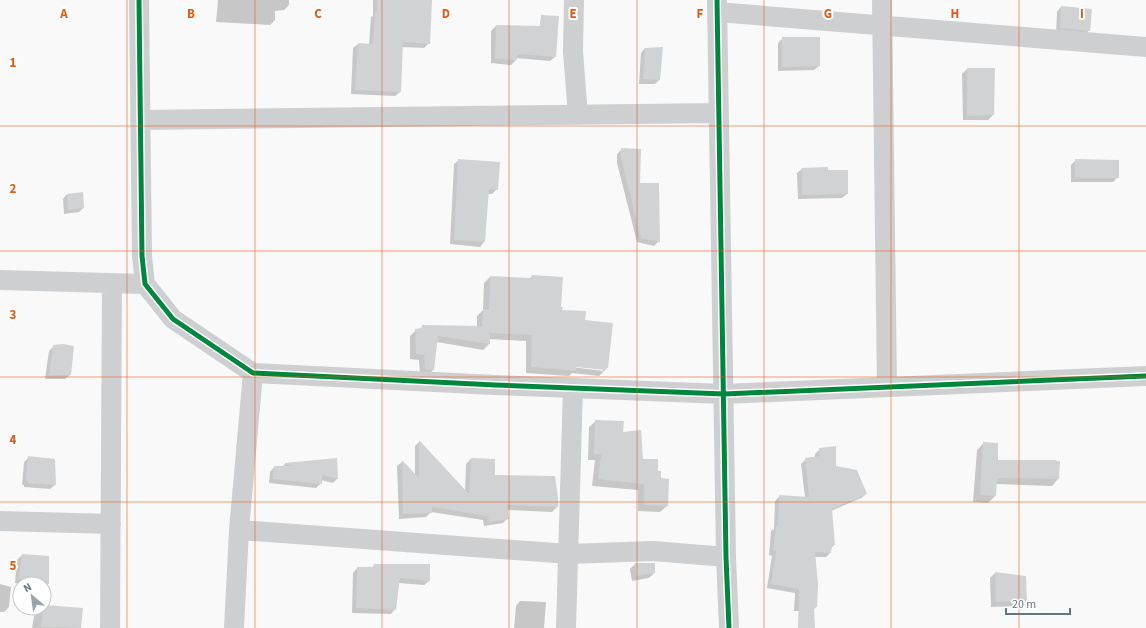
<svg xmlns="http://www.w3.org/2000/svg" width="1146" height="628" viewBox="0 0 1146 628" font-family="'Source Sans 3',sans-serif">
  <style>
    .shadow { fill: #0003; fill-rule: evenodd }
    .building { fill: #d0d2d3 }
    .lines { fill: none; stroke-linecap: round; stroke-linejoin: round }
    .street { stroke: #cecfd0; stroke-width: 20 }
    .cycleway-casing { stroke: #fff; stroke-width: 8 }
    .cycleway { stroke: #00873e; stroke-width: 5 }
    .grid { fill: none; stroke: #e8590c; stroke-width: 1; stroke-opacity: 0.55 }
    .grid-label { font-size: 13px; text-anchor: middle; font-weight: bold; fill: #e8590c; stroke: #fff; stroke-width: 4; stroke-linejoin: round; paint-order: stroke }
  </style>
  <rect width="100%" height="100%" fill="#f9f9f9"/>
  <path class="shadow" d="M 218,0 L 289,0 L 289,5 L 284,10 L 275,11 L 275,20 L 270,25 L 216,22 Z
    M 373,0 L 431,0 L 429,43 L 424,48 L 402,47 L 400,92 L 395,96 L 351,94 L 353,48 L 358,44 L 369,44 L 371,17 L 373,16 Z
    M 1061,7 L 1089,30 L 1085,35 L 1056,33 L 1057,12 Z
    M 496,26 L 555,57 L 550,61 L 516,58 L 516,60 L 511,65 L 491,63 L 491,31 Z
    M 783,38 L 819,66 L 814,70 L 778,71 L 778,43 Z
    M 645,48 L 659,80 L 655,84 L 639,84 L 641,53 Z
    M 967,69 L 993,115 L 988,120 L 963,120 L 962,74 Z
    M 622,149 L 639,184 L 659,241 L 654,246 L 637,242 L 617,163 L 617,154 Z
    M 459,160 L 497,189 L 492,194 L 488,194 L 484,242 L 480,247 L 450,244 L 454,164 Z
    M 1076,160 L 1118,177 L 1113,182 L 1071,182 L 1071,165 Z
    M 827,168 L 827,171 L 847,194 L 842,198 L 798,199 L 797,173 L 802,169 Z
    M 67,194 L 83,208 L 79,212 L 64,214 L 63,199 Z
    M 532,276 L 561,311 L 584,321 L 606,369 L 599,376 L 572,373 L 569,376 L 526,373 L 526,341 L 489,339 L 489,344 L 483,350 L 437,342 L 433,370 L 427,376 L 420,376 L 419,360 L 410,359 L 410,336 L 416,330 L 419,330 L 423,326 L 477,327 L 477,316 L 483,310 L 484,283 L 490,277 L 529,279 ZM 571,366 L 603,369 L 603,371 L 571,367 Z
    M 54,346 L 70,375 L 65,379 L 45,379 L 49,351 Z
    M 596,421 L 622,433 L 642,460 L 660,479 L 667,506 L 660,512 L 638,511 L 638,490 L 592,486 L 595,460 L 588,460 L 589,427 Z
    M 419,442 L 465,492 L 466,464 L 471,459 L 494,476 L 557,498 L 557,507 L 552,512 L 506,510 L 508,518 L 503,523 L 484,526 L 483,520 L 431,512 L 426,517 L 399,519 L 397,466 L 402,462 L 415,475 L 415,446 Z
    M 984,443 L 997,461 L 1058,479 L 1052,486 L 996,484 L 995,496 L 988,503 L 973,502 L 977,450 Z
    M 820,449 L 835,467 L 866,494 L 861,498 L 831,511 L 834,545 L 831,548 L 830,553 L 826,557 L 814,557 L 816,607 L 812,611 L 794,611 L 795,593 L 767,588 L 772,556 L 769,555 L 771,531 L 774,529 L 775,501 L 780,496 L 805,497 L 801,464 L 806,459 L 815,458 L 815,454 Z
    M 29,457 L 55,485 L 50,489 L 24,487 L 24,485 L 22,485 L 24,462 Z
    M 336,459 L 337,479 L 333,483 L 321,480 L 321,483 L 316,488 L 269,483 L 270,472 L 274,467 L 282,467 L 285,464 Z
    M 22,555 L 48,557 L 48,584 L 44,588 L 44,584 L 20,584 L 15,583 L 17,560 Z
    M 635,564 L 654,564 L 654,573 L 649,578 L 632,581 L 630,569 Z
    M 374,565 L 429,581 L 424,585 L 398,583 L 395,609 L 391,614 L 352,613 L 353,573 L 357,568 L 372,568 Z
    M 995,573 L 1026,601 L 1021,606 L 991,607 L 990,578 Z
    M 0,584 L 11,587 L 9,607 L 4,612 L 0,612 Z
    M 520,601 L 546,602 L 544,628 L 514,628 L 516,606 Z
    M 44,606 L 82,609 L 80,628 L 32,628 L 34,616 L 41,608 L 44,608 Z"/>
  <path class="building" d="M 377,0 L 432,0 L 430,44 L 403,42 L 401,92 L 355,90 L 358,43 L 373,44 L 375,12 L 377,12 Z
    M 1061,6 L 1092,9 L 1090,31 L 1060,28 Z
    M 541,15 L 559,16 L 556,57 L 517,54 L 517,60 L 495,59 L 496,25 L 540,26 Z
    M 782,37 L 820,37 L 820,66 L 782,67 Z
    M 663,47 L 660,80 L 643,79 L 645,48 Z
    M 967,68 L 995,68 L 994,115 L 967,116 Z
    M 621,148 L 641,149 L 640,183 L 659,183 L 660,242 L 641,238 L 621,158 Z
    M 458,159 L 500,162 L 498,190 L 489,189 L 485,242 L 454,240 Z
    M 1075,159 L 1119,160 L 1119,178 L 1075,178 Z
    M 828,167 L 828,170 L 848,170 L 848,194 L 802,195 L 802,168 Z
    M 83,192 L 84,208 L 68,210 L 67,194 Z
    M 532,275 L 563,277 L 561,307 L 563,307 L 562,310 L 586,311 L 585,320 L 613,323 L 608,368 L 607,368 L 606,370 L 576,367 L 576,371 L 531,367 L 532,335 L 490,333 L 490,344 L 438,336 L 434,370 L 425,370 L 424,355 L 416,354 L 415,329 L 422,328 L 422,325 L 482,326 L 483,309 L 489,310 L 490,276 L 531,278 Z
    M 63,344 L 74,346 L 71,375 L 49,375 L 53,345 Z
    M 595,420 L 624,421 L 623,432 L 641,430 L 643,459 L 658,459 L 658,471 L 661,471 L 661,478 L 669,479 L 668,506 L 644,505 L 644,484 L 598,479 L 601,454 L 594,454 Z
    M 419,440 L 469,494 L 471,458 L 495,459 L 495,475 L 555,476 L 558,498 L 558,507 L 507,505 L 509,519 L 489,522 L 488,516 L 432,507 L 432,513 L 403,514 L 402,460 L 419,478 Z
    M 983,442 L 998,443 L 998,460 L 1056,460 L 1056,461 L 1060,461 L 1059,479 L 997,478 L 996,496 L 980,495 Z
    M 836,446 L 836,466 L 857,470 L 867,494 L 832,509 L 835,545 L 832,545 L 831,553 L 815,552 L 818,584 L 817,607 L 814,607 L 815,628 L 798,628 L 799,589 L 771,584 L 776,551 L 773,551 L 776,525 L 778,526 L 779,495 L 809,497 L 805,458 L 820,456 L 819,448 Z
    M 28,456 L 55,459 L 56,485 L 28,483 L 28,481 L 26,481 Z
    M 337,458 L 338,479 L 322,475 L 322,484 L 273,479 L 274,466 L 293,466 L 285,464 L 285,463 Z
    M 22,554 L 49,556 L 49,584 L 19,579 Z
    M 635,563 L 655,563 L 655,573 L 636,576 Z
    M 374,564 L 430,564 L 430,581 L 400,578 L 396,610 L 356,608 L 357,567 L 374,567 Z
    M 995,572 L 1026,576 L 1027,601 L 996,602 Z
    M 44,605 L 83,608 L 81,628 L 41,627 L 43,608 L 44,608 Z"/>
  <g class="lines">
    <path class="street" d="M 139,0 L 142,256 L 145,284 L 173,319 L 253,373 L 495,385 L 724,394 L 1146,376
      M 574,0 L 573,52 L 578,115
      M 717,0 L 726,557 L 729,628
      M 882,0 L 887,387
      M 717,12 L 1146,47
      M 140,120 L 719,113
      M 0,280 L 145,284
      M 0,521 L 111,524
      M 239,530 L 569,554 L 653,551 L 726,557
      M 110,628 L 112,284
      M 234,628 L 239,530 L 253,373
      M 566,628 L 573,388"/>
    <g class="cycleway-casing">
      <path id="cycleway" d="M 139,0 L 142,256 L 145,284 L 173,319 L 253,373 L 495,385 L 724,394 L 1146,376
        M 717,0 L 726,557 L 729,628"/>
    </g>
    <use href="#cycleway" class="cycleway"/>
  </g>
  <path class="grid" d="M 127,0 L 127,628M 255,0 L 255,628M 382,0 L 382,628M 509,0 L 509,628M 637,0 L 637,628M 764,0 L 764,628M 891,0 L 891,628M 1019,0 L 1019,628M 0,126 L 1146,126M 0,251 L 1146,251M 0,377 L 1146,377M 0,502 L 1146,502"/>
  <g class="grid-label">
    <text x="64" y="18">A</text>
    <text x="191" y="18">B</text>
    <text x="318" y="18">C</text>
    <text x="446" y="18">D</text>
    <text x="573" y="18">E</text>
    <text x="700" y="18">F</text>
    <text x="828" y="18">G</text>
    <text x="955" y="18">H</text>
    <text x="1082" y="18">I</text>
    <text x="13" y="67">1</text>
    <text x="13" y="193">2</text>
    <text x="13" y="319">3</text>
    <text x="13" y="444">4</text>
    <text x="13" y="570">5</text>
  </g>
  <g transform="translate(32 596) rotate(331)"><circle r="19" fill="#ffffff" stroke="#c1c8cd"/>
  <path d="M0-3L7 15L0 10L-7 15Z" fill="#99a4ac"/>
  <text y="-6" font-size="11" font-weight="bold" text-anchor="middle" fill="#657683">N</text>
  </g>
  <path d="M1006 608v6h64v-6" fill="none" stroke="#657683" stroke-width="2"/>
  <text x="1012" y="608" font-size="12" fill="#657683" stroke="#ffffff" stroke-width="3" paint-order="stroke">20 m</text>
</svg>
